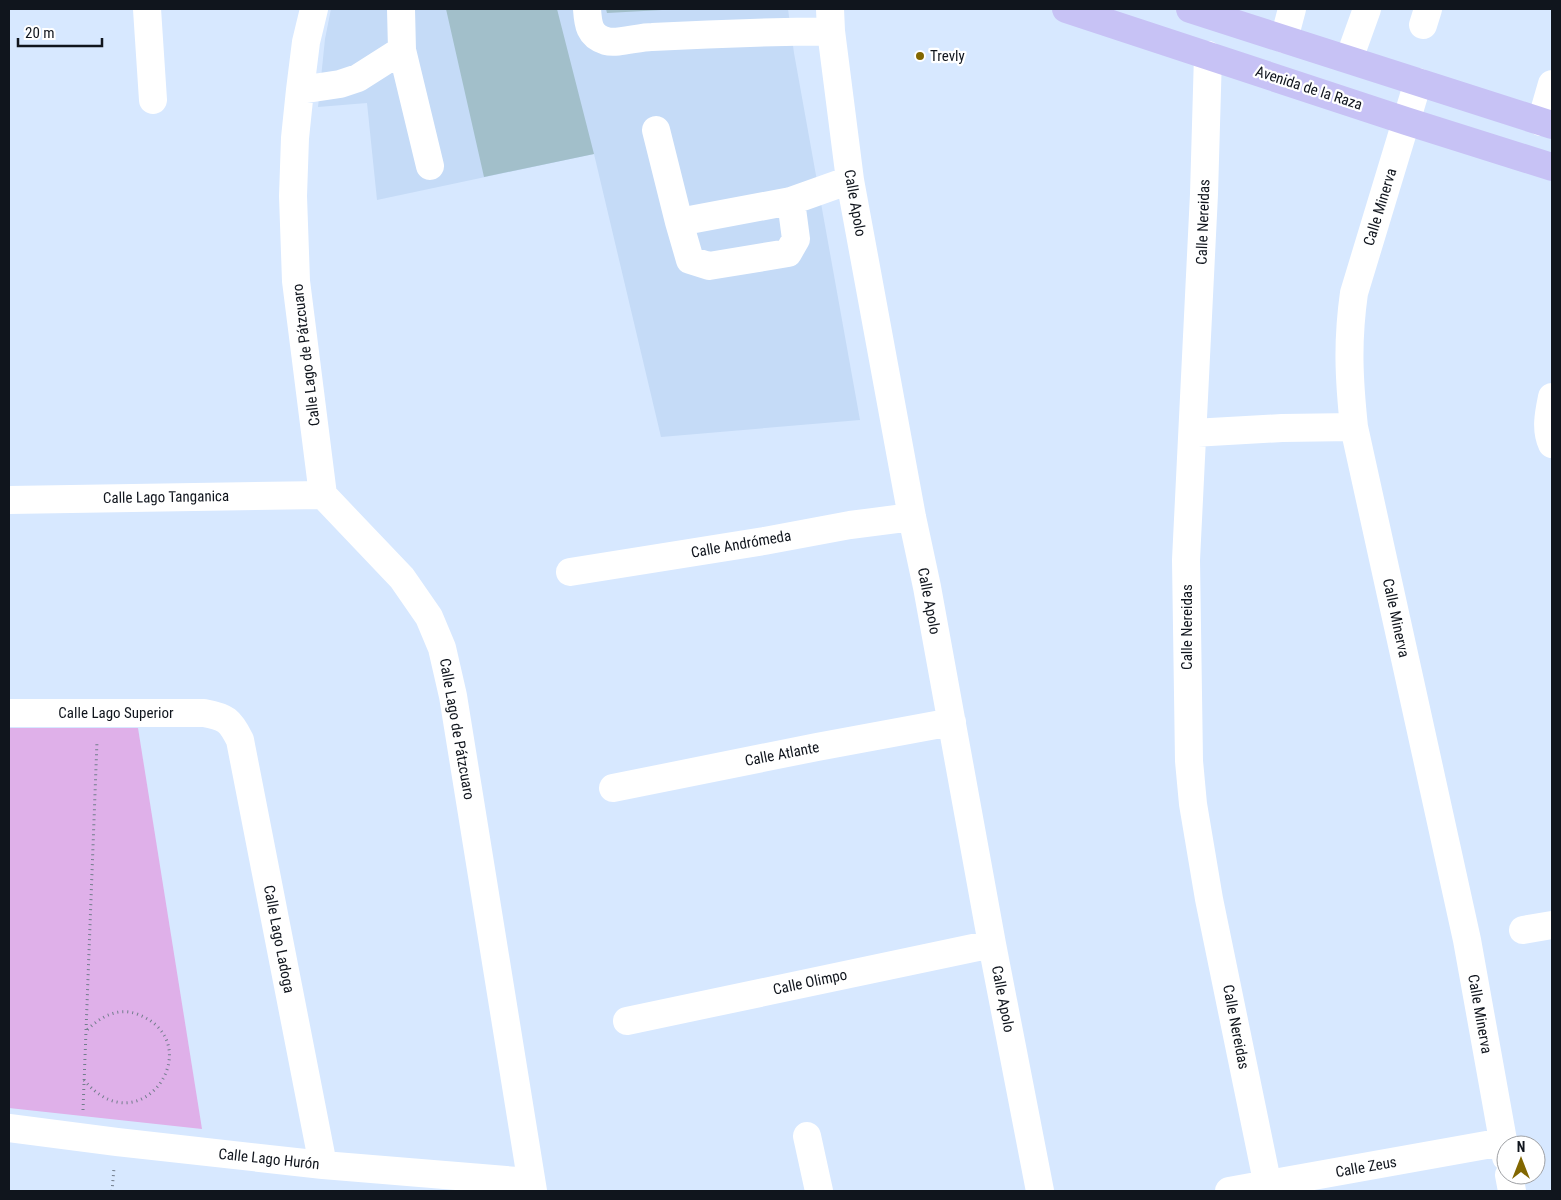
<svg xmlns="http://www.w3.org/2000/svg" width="1561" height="1200" viewBox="0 0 1561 1200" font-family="'Roboto Condensed',sans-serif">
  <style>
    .built { fill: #c5dbf7 }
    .green { fill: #dfb0e9 }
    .building { fill: #a2bfca }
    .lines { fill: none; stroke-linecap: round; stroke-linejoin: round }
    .path { stroke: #727d8c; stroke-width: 3; stroke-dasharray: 1 4; stroke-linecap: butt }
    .minor { stroke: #fff; stroke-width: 28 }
    .major { stroke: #c7c2f5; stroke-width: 28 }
    .poi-dot { fill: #826700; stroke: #fff; stroke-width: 2 }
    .labels { text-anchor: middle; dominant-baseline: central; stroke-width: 4.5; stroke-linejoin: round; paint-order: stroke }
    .poi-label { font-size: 15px; fill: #10151d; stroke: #fff; text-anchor: start }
    .street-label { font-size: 15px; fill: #10151d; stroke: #fff }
  </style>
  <rect width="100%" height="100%" fill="#d7e8ff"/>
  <path class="built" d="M 331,9 L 788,9 L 794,53 L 860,420 L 661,437 L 594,154 L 377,200 L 367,103 L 318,107 L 325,39 Z"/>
  <path class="green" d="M 9,728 L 138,728 L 202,1129 L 9,1108 Z"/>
  <path class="building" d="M 446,9 L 557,9 L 594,154 L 484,177 Z
    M 606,9 L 662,9 L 662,10 L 607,13 Z"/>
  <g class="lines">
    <path class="path" d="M 84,1080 C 141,1149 212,1042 137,1014 C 117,1007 100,1017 86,1031
      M 83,1110 L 97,741
      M 112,1191 L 114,1168"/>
    <path class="minor" d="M 147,9 L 153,100
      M 314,9 L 306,42 L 300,90 L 295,138 L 293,196 L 296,281 L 323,495 L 402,578 L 429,617 L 442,648 L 453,696 L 533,1191
      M 587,9 C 588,24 589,36 606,41 C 617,44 639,37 652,37 C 711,34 771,32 831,31
      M 830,9 L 831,31 L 850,180 L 912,517 L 927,587 L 992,944 L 1040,1191
      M 1423,25 L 1428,9
      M 1284,39 L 1292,9
      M 402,50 L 430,166
      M 1208,55 L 1204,194 L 1186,560 L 1189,761 L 1193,804 L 1209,899 L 1269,1191
      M 1349,59 L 1367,9
      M 1418,82 L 1354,293 C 1347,342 1349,379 1354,427 L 1467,940 L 1506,1157
      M 300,90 L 340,84 L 358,78 L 402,50 L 401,9
      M 1541,122 L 1552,84
      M 656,130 L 679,222 L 791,201 L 850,180
      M 679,222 L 690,260 L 709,266 L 788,253 L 796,239 L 791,201
      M 1552,397 C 1549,412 1545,429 1552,444
      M 1193,433 L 1282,428 L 1354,427
      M 9,500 L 323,495
      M 570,572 L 764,541 L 850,525 L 912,517
      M 9,713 L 204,713 C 226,717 230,720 240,740 L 323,1165
      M 613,788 L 817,747 L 952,722
      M 1523,930 L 1552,925
      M 627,1021 L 992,944
      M 9,1128 L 117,1142 L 323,1165 L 530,1182
      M 807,1136 L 819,1191
      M 1509,1175 L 1512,1191
      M 1229,1191 L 1503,1142"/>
    <path class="major" d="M 1066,9 L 1406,121 L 1552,167
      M 1190,9 L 1552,125"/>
  </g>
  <circle class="poi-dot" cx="920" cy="56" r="5"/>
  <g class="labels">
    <g class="poi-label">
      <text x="930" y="56">Trevly</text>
    </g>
    <g class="street-label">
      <text transform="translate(1309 88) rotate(18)">Avenida de la Raza</text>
      <text transform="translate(855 203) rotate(80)">Calle Apolo</text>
      <text transform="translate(1380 207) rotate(-73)">Calle Minerva</text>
      <text transform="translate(1203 222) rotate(-88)">Calle Nereidas</text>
      <text transform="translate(306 355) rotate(-97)">Calle Lago de Pátzcuaro</text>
      <text transform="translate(166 497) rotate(-1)">Calle Lago Tanganica</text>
      <text transform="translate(741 544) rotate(-10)">Calle Andrómeda</text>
      <text transform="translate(929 601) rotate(79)">Calle Apolo</text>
      <text transform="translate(1396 618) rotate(78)">Calle Minerva</text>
      <text transform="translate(1187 627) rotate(-90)">Calle Nereidas</text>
      <text x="116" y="713">Calle Lago Superior</text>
      <text transform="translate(457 729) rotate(80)">Calle Lago de Pátzcuaro</text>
      <text transform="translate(782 754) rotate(-11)">Calle Atlante</text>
      <text transform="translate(279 939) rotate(79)">Calle Lago Ladoga</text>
      <text transform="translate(810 982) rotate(-12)">Calle Olimpo</text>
      <text transform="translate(1003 999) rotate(79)">Calle Apolo</text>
      <text transform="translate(1480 1014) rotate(80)">Calle Minerva</text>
      <text transform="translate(1236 1027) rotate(79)">Calle Nereidas</text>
      <text transform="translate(269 1159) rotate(6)">Calle Lago Hurón</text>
      <text transform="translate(1366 1167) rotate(-10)">Calle Zeus</text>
    </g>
  </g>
  <rect width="1561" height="1200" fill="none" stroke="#10151d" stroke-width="20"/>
  <g transform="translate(1521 1160)"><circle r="24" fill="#ffffff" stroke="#9fa1a5"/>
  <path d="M0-4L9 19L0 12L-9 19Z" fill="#826700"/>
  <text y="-8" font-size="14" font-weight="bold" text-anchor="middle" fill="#10151d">N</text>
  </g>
  <path d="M18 38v8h84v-8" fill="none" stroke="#10151d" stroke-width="2.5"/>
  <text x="25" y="38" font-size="15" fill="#10151d" stroke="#ffffff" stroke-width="4" paint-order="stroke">20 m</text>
</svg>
